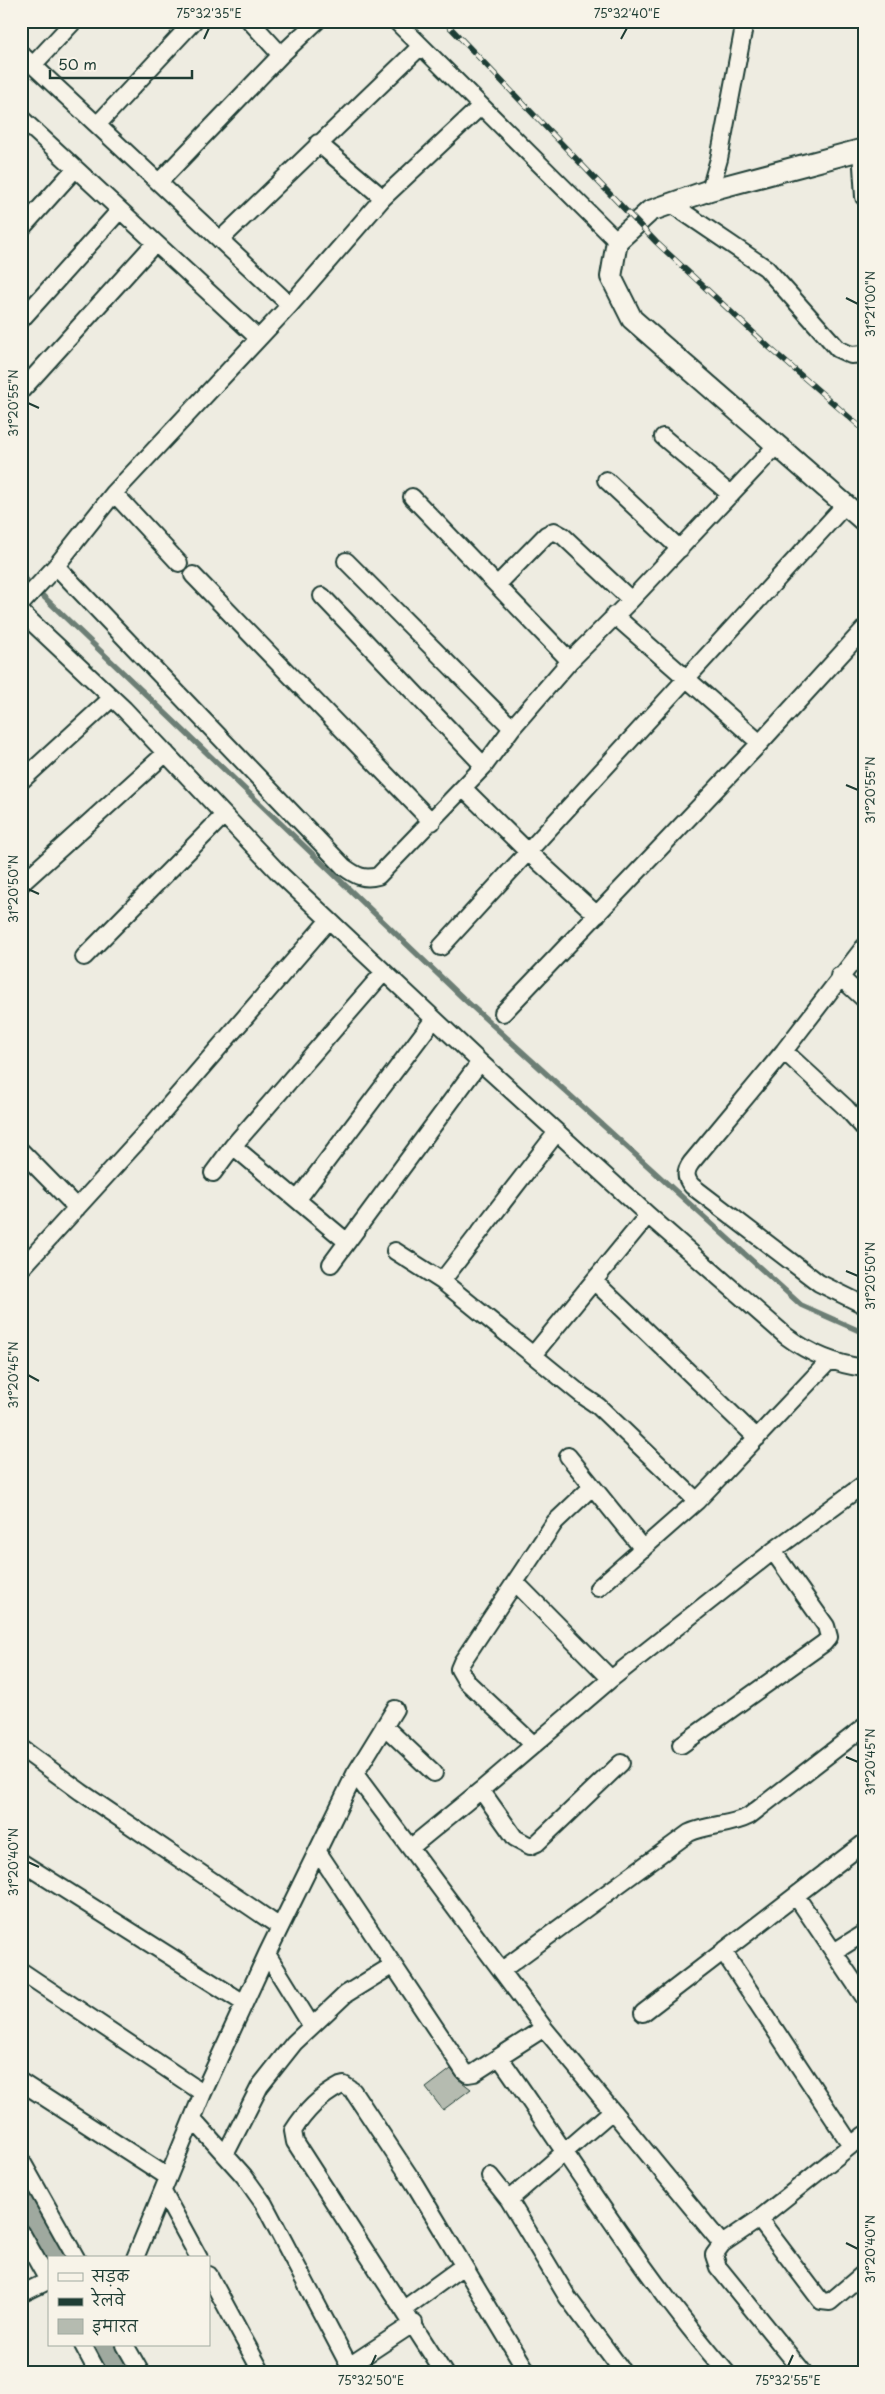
<svg xmlns="http://www.w3.org/2000/svg" width="885" height="2394" viewBox="0 0 885 2394" font-family="'Playpen Sans','Playpen Sans Deva',sans-serif">
  <style>
    .lines { fill: none; stroke-linecap: round; stroke-linejoin: round }
    .stream { stroke: #6c7e74; stroke-width: 5.5 }
    .canal { stroke: #9fa99f; stroke-width: 20 }
    .building { fill: #b5bbb0; stroke: #1f3d34 }
    .minor-casing { stroke: #1f3d34; stroke-width: 20 }
    .tertiary-casing { stroke: #1f3d34; stroke-width: 24 }
    .minor { stroke: #f7f3e8; stroke-width: 16 }
    .tertiary { stroke: #f7f3e8; stroke-width: 20 }
    .rail-casing { stroke: #1f3d34; stroke-width: 5.5 }
    .rail { stroke: #f7f3e8; stroke-width: 4; stroke-dasharray: 11; stroke-linecap: butt }
    .ticks { fill: none; stroke: #1f3d34; stroke-width: 2 }
    .neatline { fill: none; stroke: #1f3d34; stroke-width: 2 }
    .ticks-label { font-size: 12px; text-anchor: middle; fill: #1f3d34 }
  </style>
  <rect width="100%" height="100%" fill="#eeece1"/>
  <filter id="ink" filterUnits="userSpaceOnUse"><feTurbulence type="fractalNoise" baseFrequency=".02" numOctaves="2"/><feDisplacementMap in="SourceGraphic" scale="10" xChannelSelector="R" yChannelSelector="G"/><feConvolveMatrix kernelMatrix="1 2 1 2 8 2 1 2 1" color-interpolation-filters="sRGB"/></filter>
  <g filter="url(#ink)">
    <g class="lines">
      <path class="stream" d="M 21,575 L 464,999 L 801,1305 L 864,1333"/>
      <path class="canal" d="M 21,2194 L 56,2258
        M 104,2345 L 119,2373"/>
    </g>
    <path class="building" d="M 451,2069 L 458,2079 L 471,2089 L 443,2110 L 426,2088 Z"/>
    <g class="lines">
      <g class="minor-casing">
        <path id="minor" d="M 250,21 L 281,55
          M 396,21 L 617,241
          M 21,54 L 290,305
          M 33,65 L 74,21
          M 21,118 L 258,338
          M 97,125 L 194,21
          M 318,143 L 383,198
          M 861,150 L 864,197
          M 159,182 L 281,55 L 317,21
          M 710,190 L 719,159 L 745,21
          M 670,203 L 766,268 L 838,349 L 851,355 L 864,354
          M 21,229 L 75,169
          M 220,240 L 421,46
          M 21,320 L 120,210
          M 21,391 L 155,243
          M 663,437 L 731,495
          M 606,480 L 680,549
          M 114,493 L 179,563
          M 412,497 L 570,661
          M 346,561 L 512,728
          M 56,566 L 344,867 C 356,876 364,880 378,876 L 484,766 L 512,728 L 570,661 L 631,600 L 776,446
          M 193,575 L 432,822
          M 498,584 L 546,535 L 554,531 L 563,536 L 631,600
          M 322,596 L 484,766
          M 21,604 L 56,566 L 114,493 L 290,305 L 383,198 L 481,106
          M 21,612 L 124,709 L 279,873 L 480,1062 L 648,1215 L 786,1336 C 810,1354 834,1364 864,1368
          M 614,615 L 760,743
          M 21,781 L 112,698
          M 463,788 L 527,851 L 597,915
          M 21,884 L 166,753
          M 441,947 L 844,506
          M 864,947 L 784,1051 L 691,1163 C 685,1171 685,1178 692,1186 L 819,1283 L 864,1305
          M 84,957 L 224,815
          M 839,976 L 864,999
          M 503,1013 L 760,743 L 864,629
          M 784,1051 L 846,1108 L 864,1128
          M 233,1146 L 346,1241
          M 21,1151 L 77,1208
          M 213,1173 L 233,1146 L 384,972
          M 298,1199 L 434,1019
          M 395,1251 L 442,1281 L 582,1395 L 598,1406 L 697,1501
          M 331,1264 L 480,1062
          M 21,1269 L 146,1132 L 329,920
          M 442,1281 L 557,1132
          M 595,1282 L 757,1438
          M 533,1355 L 648,1215
          M 568,1456 L 643,1549
          M 515,1582 L 611,1679
          M 598,1588 L 697,1501 L 829,1361
          M 384,1726 L 434,1773
          M 534,1745 L 466,1681 L 459,1669 L 462,1662 L 555,1522 L 592,1487
          M 681,1745 L 824,1643 L 829,1637 L 826,1626 L 773,1551
          M 21,1748 L 81,1792 L 280,1927
          M 621,1763 L 537,1843 L 530,1846 L 515,1838 L 481,1790 L 611,1679 L 773,1551 L 864,1484
          M 355,1774 L 544,2028 L 722,2244
          M 410,1848 L 481,1790
          M 318,1852 L 464,2071 L 468,2074 L 474,2073 L 544,2028
          M 21,1862 L 244,2003
          M 796,1896 L 864,1997
          M 723,1951 L 851,2145
          M 834,1952 L 864,1933
          M 267,1954 L 311,2025
          M 502,1970 L 689,1833 C 708,1824 730,1826 749,1816 L 864,1727
          M 21,1971 L 203,2093
          M 643,2013 L 864,1843
          M 500,2058 C 575,2164 642,2275 727,2373
          M 21,2082 L 168,2177
          M 193,2119 L 244,2176 L 264,2204 L 353,2373
          M 225,2155 L 260,2086 L 294,2043 L 346,1994 L 393,1965
          M 21,2160 L 76,2258
          M 490,2176 L 509,2200 L 568,2298 L 624,2373
          M 163,2192 L 199,2258
          M 509,2200 L 612,2111
          M 759,2219 L 821,2301 L 830,2302 L 864,2273
          M 21,2232 L 49,2282
          M 135,2258 L 203,2093 L 267,1954 L 355,1774 L 395,1709
          M 209,2275 L 262,2373
          M 21,2294 L 48,2281
          M 404,2309 L 463,2266
          M 83,2345 L 98,2373
          M 125,2345 L 141,2373
          M 349,2366 L 414,2323
          M 444,2373 L 295,2142 L 293,2131 C 304,2113 321,2096 340,2086 L 344,2085 L 353,2091 L 414,2183 L 528,2373
          M 804,2373 L 718,2267 L 714,2255 L 722,2244 L 759,2219 L 864,2135"/>
      </g>
      <g class="tertiary-casing">
        <path id="tertiary" d="M 864,149 L 710,190 L 650,211 L 617,241 L 611,277 L 632,319 L 864,521"/>
      </g>
      <use href="#minor" class="minor"/>
      <use href="#tertiary" class="tertiary"/>
      <g class="rail-casing">
        <path id="rail" d="M 444,21 L 656,242 L 771,349 L 864,430"/>
      </g>
      <use href="#rail" class="rail"/>
    </g>
  </g>
  <path class="ticks" d="M 204,39 L 209,28M 621,39 L 627,28M 846,298 L 858,304M 28,403 L 39,408M 846,785 L 858,790M 28,889 L 39,894M 846,1271 L 858,1276M 28,1375 L 39,1381M 846,1757 L 858,1762M 28,1862 L 39,1867M 846,2243 L 858,2249M 371,2366 L 376,2355M 788,2366 L 793,2355"/>
  <rect width="885" height="2394" fill="none" stroke="#f7f3e8" stroke-width="55"/>
  <rect x="48" y="2256" width="162" height="90" fill="#f7f3e8" stroke="#a1aaa0"/>
  <rect x="58" y="2273" width="25" height="8" fill="#f7f3e8" stroke="#a1aaa0"/>
  <text x="92" y="2282" font-size="15" fill="#1f3d34">सड़क</text>
  <rect x="58" y="2298" width="25" height="8" fill="#1f3d34" stroke="#a1aaa0"/>
  <text x="92" y="2306" font-size="15" fill="#1f3d34">रेलवे</text>
  <rect x="58" y="2319" width="25" height="15" fill="#b5bbb0" stroke="#a1aaa0"/>
  <text x="92" y="2332" font-size="15" fill="#1f3d34">इमारत</text>
  <path d="M50 70v8h142v-8" fill="none" stroke="#1f3d34" stroke-width="2.5"/>
  <text x="58" y="70" font-size="15" fill="#1f3d34" stroke="#f7f3e8" stroke-width="4" paint-order="stroke">50 m</text>
  <rect x="28" y="28" width="830" height="2338" class="neatline"/>
  <g class="ticks-label">
    <text x="209" y="18">75°32'35"E</text>
    <text x="627" y="18">75°32'40"E</text>
    <text transform="translate(871 304) rotate(-90)" y="4">31°21'00"N</text>
    <text transform="translate(14 403) rotate(-90)" y="4">31°20'55"N</text>
    <text transform="translate(871 790) rotate(-90)" y="4">31°20'55"N</text>
    <text transform="translate(14 889) rotate(-90)" y="4">31°20'50"N</text>
    <text transform="translate(871 1276) rotate(-90)" y="4">31°20'50"N</text>
    <text transform="translate(14 1375) rotate(-90)" y="4">31°20'45"N</text>
    <text transform="translate(871 1762) rotate(-90)" y="4">31°20'45"N</text>
    <text transform="translate(14 1862) rotate(-90)" y="4">31°20'40"N</text>
    <text transform="translate(871 2249) rotate(-90)" y="4">31°20'40"N</text>
    <text x="371" y="2385">75°32'50"E</text>
    <text x="788" y="2385">75°32'55"E</text>
  </g>
</svg>
